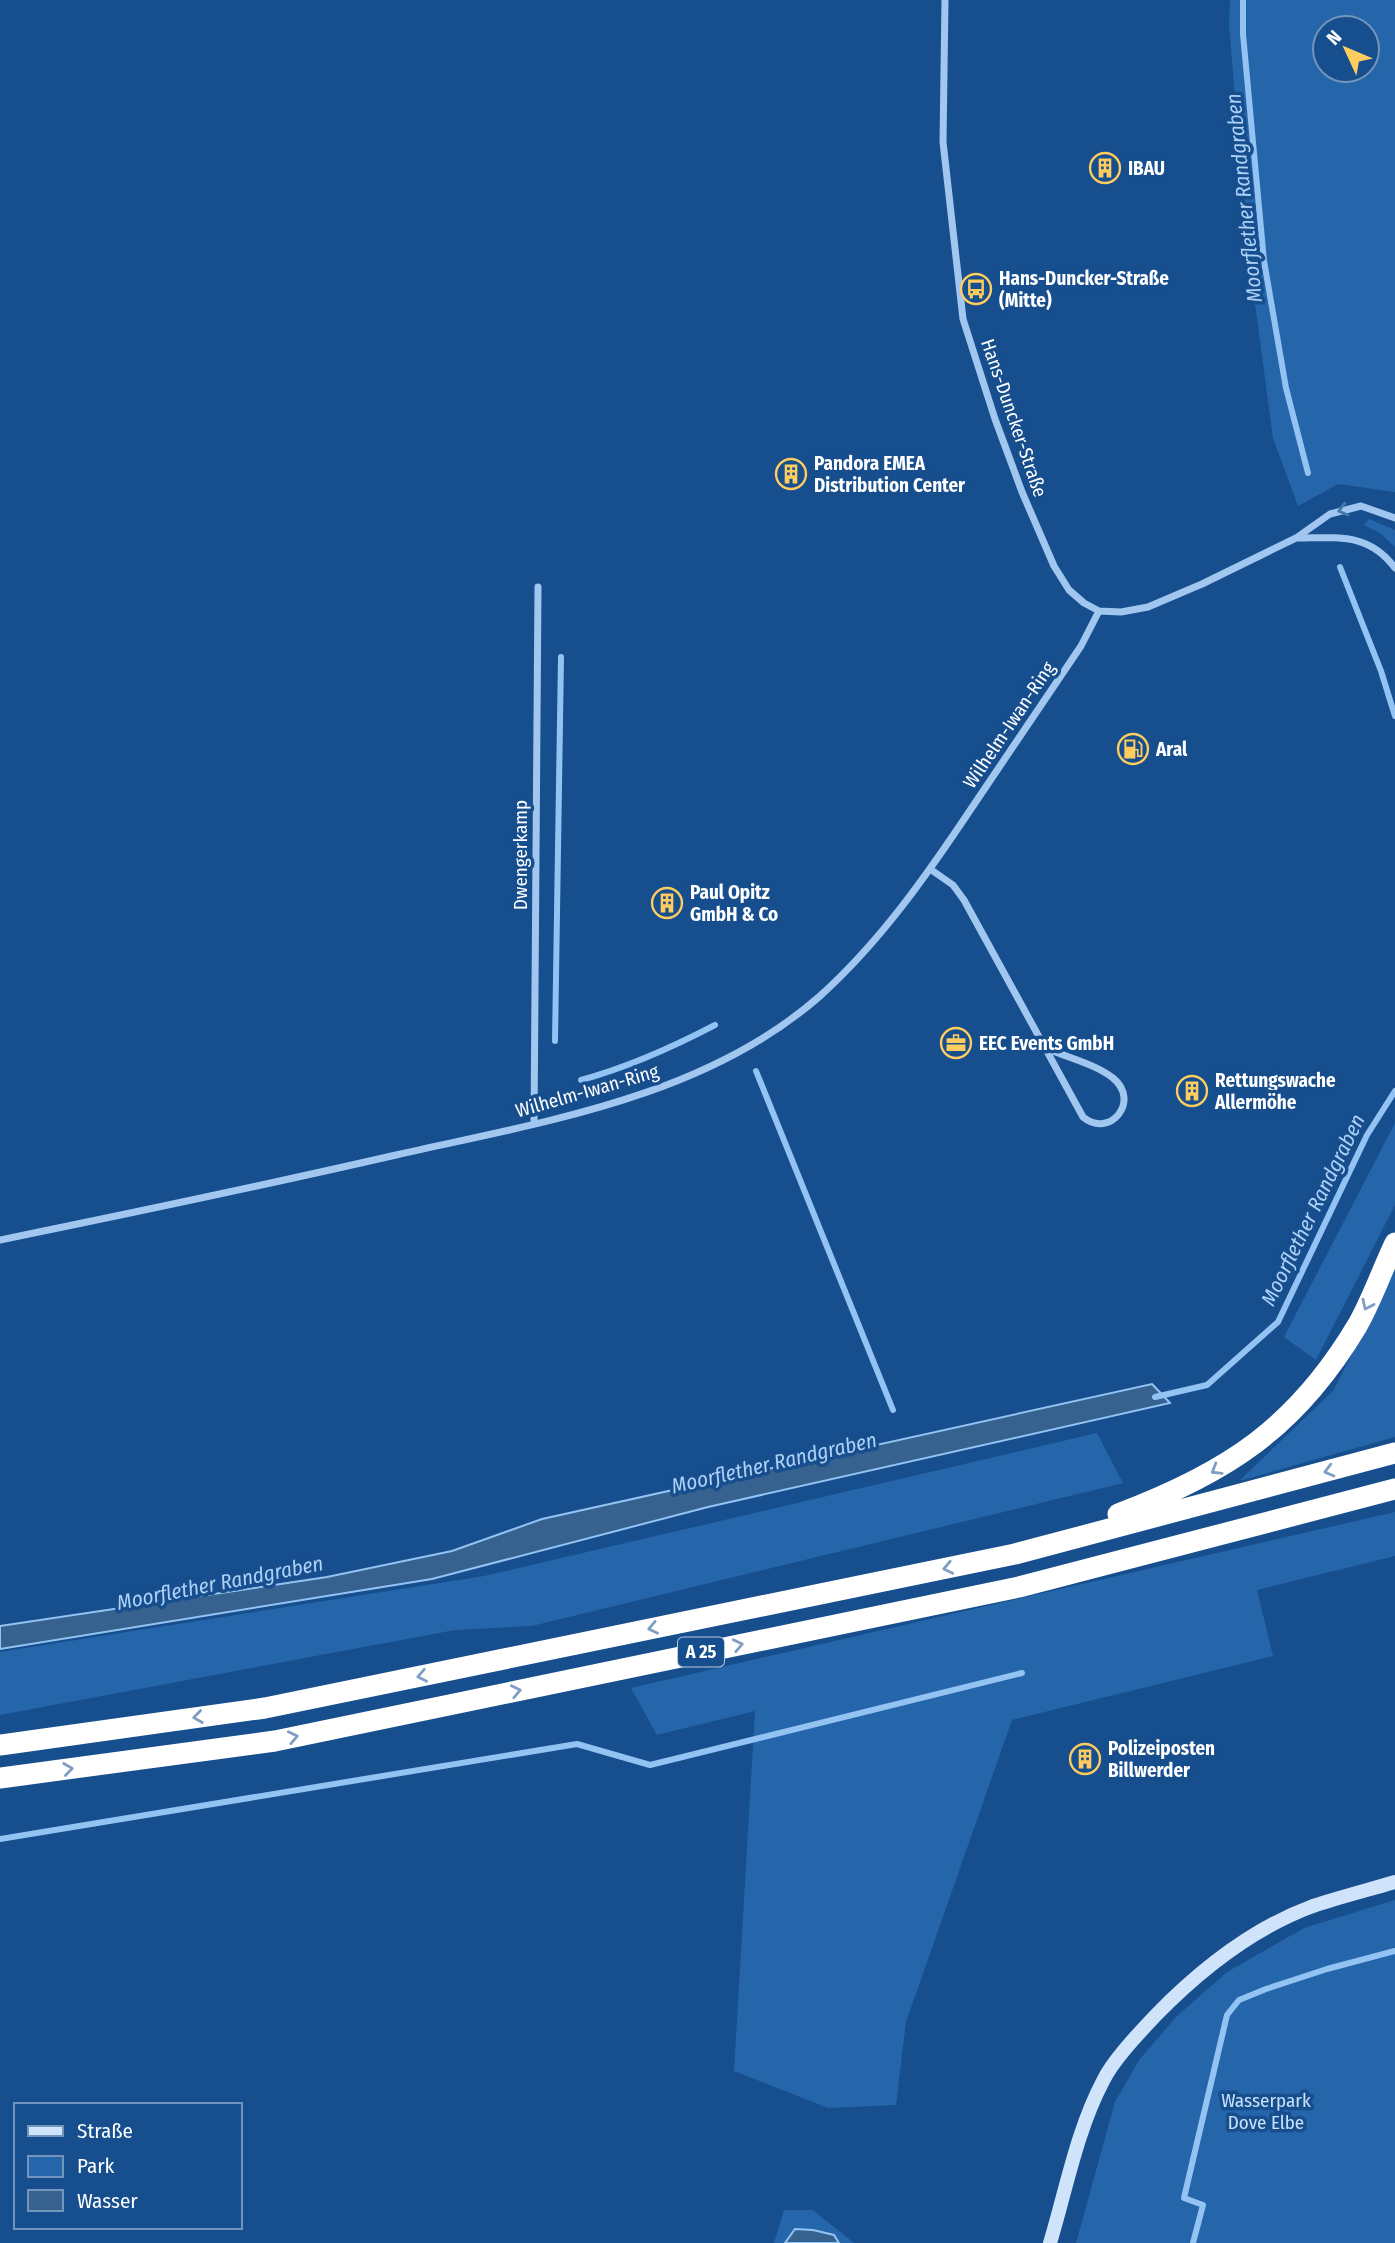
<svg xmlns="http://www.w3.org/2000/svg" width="1395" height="2243" viewBox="0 0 1395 2243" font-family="'Fira Sans Condensed',sans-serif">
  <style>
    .green { fill: #2566ab; fill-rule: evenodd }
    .water { fill: #37618f; stroke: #93c3f3; stroke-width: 2 }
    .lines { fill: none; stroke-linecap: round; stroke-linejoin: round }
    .stream { stroke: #93c3f3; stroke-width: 6 }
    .street { stroke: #a1c7f0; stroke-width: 7 }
    .secondary { stroke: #cfe4fb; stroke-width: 14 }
    .highway { stroke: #fff; stroke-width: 21 }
    .oneway { stroke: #4778b0 }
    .oneway2 { stroke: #7f9ec1 }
    .labels { text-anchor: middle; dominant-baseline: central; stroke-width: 7; stroke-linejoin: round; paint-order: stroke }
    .shield { fill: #164e8e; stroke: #b9cadd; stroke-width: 2 }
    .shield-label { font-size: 18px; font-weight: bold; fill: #fff }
    .poi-label { font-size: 19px; font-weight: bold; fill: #fff; stroke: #164e8e; text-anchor: start }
    .street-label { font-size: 19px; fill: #fff; stroke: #164e8e }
    .park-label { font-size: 19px; fill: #c8e1fb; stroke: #164e8e }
    .water-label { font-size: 21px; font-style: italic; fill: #add1f7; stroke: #164e8e }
  </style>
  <rect width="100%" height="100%" fill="#164e8e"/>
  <path class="green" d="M 1230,0 L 1395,0 L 1395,492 L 1338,484 L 1298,506 L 1273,438 L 1248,251 L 1229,25 ZM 1367,28 L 1367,70 L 1325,70 L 1325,28 Z
    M 1369,519 L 1395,530 L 1395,547 L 1380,533 L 1364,525 Z
    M 1395,1123 L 1395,1205 L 1316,1360 L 1284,1337 Z
    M 1395,1270 L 1395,1437 L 1239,1481 L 1333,1391 Z
    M 1097,1433 L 1123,1483 L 532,1626 L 455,1630 L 0,1715 L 0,1652 L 484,1576 Z
    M 1395,1512 L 1395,1556 L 1257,1590 L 1273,1656 L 1012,1720 L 906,2022 L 896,2105 L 828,2108 L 734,2071 L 755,1711 L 657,1735 L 631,1688 Z
    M 1395,1900 L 1395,2243 L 1076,2243 L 1115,2102 L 1139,2060 L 1177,2016 L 1227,1972 L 1304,1928 Z
    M 784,2210 L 813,2210 L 854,2243 L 839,2243 L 834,2235 L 813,2230 L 795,2229 L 785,2243 L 774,2243 Z"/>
  <path class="water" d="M 1152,1384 L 1170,1403 L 708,1507 L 432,1579 L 0,1649 L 0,1626 L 327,1577 L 452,1551 L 542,1519 Z
    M 795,2229 L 813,2230 L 834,2235 L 839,2243 L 785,2243 Z"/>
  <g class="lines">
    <path class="stream" d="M 1243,0 L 1243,34 L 1264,261 L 1286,388 L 1308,473
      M 1340,567 L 1381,671 L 1395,716
      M 555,1041 L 561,657
      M 756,1071 L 893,1410
      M 581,1080 C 629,1067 671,1048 715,1025
      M 1155,1397 L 1207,1385 L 1278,1322 L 1367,1135 L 1395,1091
      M 0,1839 L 577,1744 L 650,1765 L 1022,1673
      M 1193,2243 L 1203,2205 L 1184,2198 L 1227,2015 L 1239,2000 L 1266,1989 L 1327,1969 L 1395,1951"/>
    <path class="street" d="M 945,0 L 943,142 L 963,319 L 995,419 L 1022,492 L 1054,566 L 1069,590 L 1084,603 L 1099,611 L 1121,612 L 1148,607 L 1202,584 L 1296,538 L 1330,514 L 1361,506 L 1395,518
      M 1297,538 C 1337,538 1368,532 1395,568
      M 930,869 L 953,885 L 964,900 L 1083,1117 C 1110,1139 1141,1101 1113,1078 C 1095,1064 1069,1058 1048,1049
      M 534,1124 L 538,587
      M 0,1240 C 132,1213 265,1185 396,1155 C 541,1122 704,1098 820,996 C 882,940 929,872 975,803 C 1010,751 1046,698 1081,646 L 1099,611"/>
    <path class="secondary" d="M 1050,2243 C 1066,2190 1077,2130 1103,2081 C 1113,2060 1140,2032 1156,2015 C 1201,1969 1253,1928 1313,1906 C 1340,1897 1368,1890 1395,1882"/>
    <path class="highway" d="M 1118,1514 C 1227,1473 1296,1428 1357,1326 C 1372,1300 1382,1270 1395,1243
      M 0,1745 L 265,1708 L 1015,1554 L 1395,1453
      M 0,1778 L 275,1741 L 1019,1587 L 1395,1489"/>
  </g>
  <defs><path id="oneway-chevron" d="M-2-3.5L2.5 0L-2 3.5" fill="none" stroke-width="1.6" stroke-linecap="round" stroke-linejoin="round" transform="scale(1.75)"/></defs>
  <use class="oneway" href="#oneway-chevron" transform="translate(1343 510) rotate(165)"/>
  <g class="oneway2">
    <use href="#oneway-chevron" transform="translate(1367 1305) rotate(115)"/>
    <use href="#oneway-chevron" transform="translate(1216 1470) rotate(149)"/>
    <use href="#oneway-chevron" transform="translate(1329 1471) rotate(165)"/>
    <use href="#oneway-chevron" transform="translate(948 1568) rotate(168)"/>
    <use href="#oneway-chevron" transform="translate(653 1628) rotate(168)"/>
    <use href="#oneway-chevron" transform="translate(738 1645) rotate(-12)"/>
    <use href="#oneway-chevron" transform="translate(422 1676) rotate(169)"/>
    <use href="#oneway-chevron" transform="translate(516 1691) rotate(-12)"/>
    <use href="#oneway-chevron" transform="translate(198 1717) rotate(172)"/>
    <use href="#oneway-chevron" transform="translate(293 1737) rotate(-12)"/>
    <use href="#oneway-chevron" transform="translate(68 1769) rotate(-8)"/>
  </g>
  <defs>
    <g id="building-ring" transform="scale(1.575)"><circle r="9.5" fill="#164e8e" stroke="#ffcc60" stroke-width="1.5"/><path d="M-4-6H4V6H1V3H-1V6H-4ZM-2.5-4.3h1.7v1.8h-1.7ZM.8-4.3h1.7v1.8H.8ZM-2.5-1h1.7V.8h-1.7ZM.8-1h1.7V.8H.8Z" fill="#ffcc60"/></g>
    <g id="bus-ring" transform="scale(1.575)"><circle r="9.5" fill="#164e8e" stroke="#ffcc60" stroke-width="1.5"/><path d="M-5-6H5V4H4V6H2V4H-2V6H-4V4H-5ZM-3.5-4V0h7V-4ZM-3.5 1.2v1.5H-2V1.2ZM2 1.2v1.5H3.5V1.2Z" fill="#ffcc60"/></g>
    <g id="fuel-ring" transform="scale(1.575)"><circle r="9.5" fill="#164e8e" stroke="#ffcc60" stroke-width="1.5"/><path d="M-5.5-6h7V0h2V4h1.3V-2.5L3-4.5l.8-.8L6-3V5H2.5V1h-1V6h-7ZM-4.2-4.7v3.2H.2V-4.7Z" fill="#ffcc60"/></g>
    <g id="office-ring" transform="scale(1.575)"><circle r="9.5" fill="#164e8e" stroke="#ffcc60" stroke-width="1.5"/><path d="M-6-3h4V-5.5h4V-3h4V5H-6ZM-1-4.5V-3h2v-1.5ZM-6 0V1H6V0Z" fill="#ffcc60"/></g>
  </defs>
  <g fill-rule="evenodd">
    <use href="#building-ring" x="1105" y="168"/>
    <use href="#bus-ring" x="976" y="289"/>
    <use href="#building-ring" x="791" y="474"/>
    <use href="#fuel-ring" x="1133" y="749"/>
    <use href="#building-ring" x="667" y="903"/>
    <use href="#office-ring" x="956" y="1043"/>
    <use href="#building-ring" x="1192" y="1091"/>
    <use href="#building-ring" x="1085" y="1759"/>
  </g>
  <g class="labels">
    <rect class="shield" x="678" y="1637.5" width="46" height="29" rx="5"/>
    <g class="shield-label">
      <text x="701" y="1652">A 25</text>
    </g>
    <g class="poi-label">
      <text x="1128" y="168">IBAU</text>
      <text x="999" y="278">Hans-Duncker-Straße<tspan x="999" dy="22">(Mitte)</tspan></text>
      <text x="814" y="463">Pandora EMEA<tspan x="814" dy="22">Distribution Center</tspan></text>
      <text x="1156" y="749">Aral</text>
      <text x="690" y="892">Paul Opitz<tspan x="690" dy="22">GmbH &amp; Co</tspan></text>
      <text x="979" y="1043">EEC Events GmbH</text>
      <text x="1215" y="1080">Rettungswache<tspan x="1215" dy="22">Allermöhe</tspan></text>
      <text x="1108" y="1748">Polizeiposten<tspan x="1108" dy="22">Billwerder</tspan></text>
    </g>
    <g class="street-label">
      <text transform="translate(1014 418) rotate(71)">Hans-Duncker-Straße</text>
      <text transform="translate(1009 725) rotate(-56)">Wilhelm-Iwan-Ring</text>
      <text transform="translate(520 855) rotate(-90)">Dwengerkamp</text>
      <text transform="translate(587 1091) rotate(-16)">Wilhelm-Iwan-Ring</text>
    </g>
    <g class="park-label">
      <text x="1266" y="2100">Wasserpark<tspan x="1266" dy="22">Dove Elbe</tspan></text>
    </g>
    <g class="water-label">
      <text transform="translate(1244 198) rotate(-96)">Moorflether Randgraben</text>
      <text transform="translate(1313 1210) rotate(-64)">Moorflether Randgraben</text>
      <text transform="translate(774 1463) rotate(-13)">Moorflether Randgraben</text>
      <text transform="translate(220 1583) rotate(-11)">Moorflether Randgraben</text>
    </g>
  </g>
  <rect x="14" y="2103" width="228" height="126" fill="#164e8e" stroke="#7395bb" stroke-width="2"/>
  <rect x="28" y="2126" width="35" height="10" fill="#cfe4fb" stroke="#7395bb" stroke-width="2"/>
  <text x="77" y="2138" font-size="21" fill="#ffffff">Straße</text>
  <rect x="28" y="2156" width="35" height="21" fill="#2566ab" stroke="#7395bb" stroke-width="2"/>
  <text x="77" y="2173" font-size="21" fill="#ffffff">Park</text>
  <rect x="28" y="2190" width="35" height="21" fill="#37618f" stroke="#7395bb" stroke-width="2"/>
  <text x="77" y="2208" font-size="21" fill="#ffffff">Wasser</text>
  <g transform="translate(1346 49) rotate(314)"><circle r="33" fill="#164e8e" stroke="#7395bb" stroke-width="2"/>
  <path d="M0-5L12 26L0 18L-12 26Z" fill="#ffcc60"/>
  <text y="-10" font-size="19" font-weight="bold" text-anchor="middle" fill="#ffffff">N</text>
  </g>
</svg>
